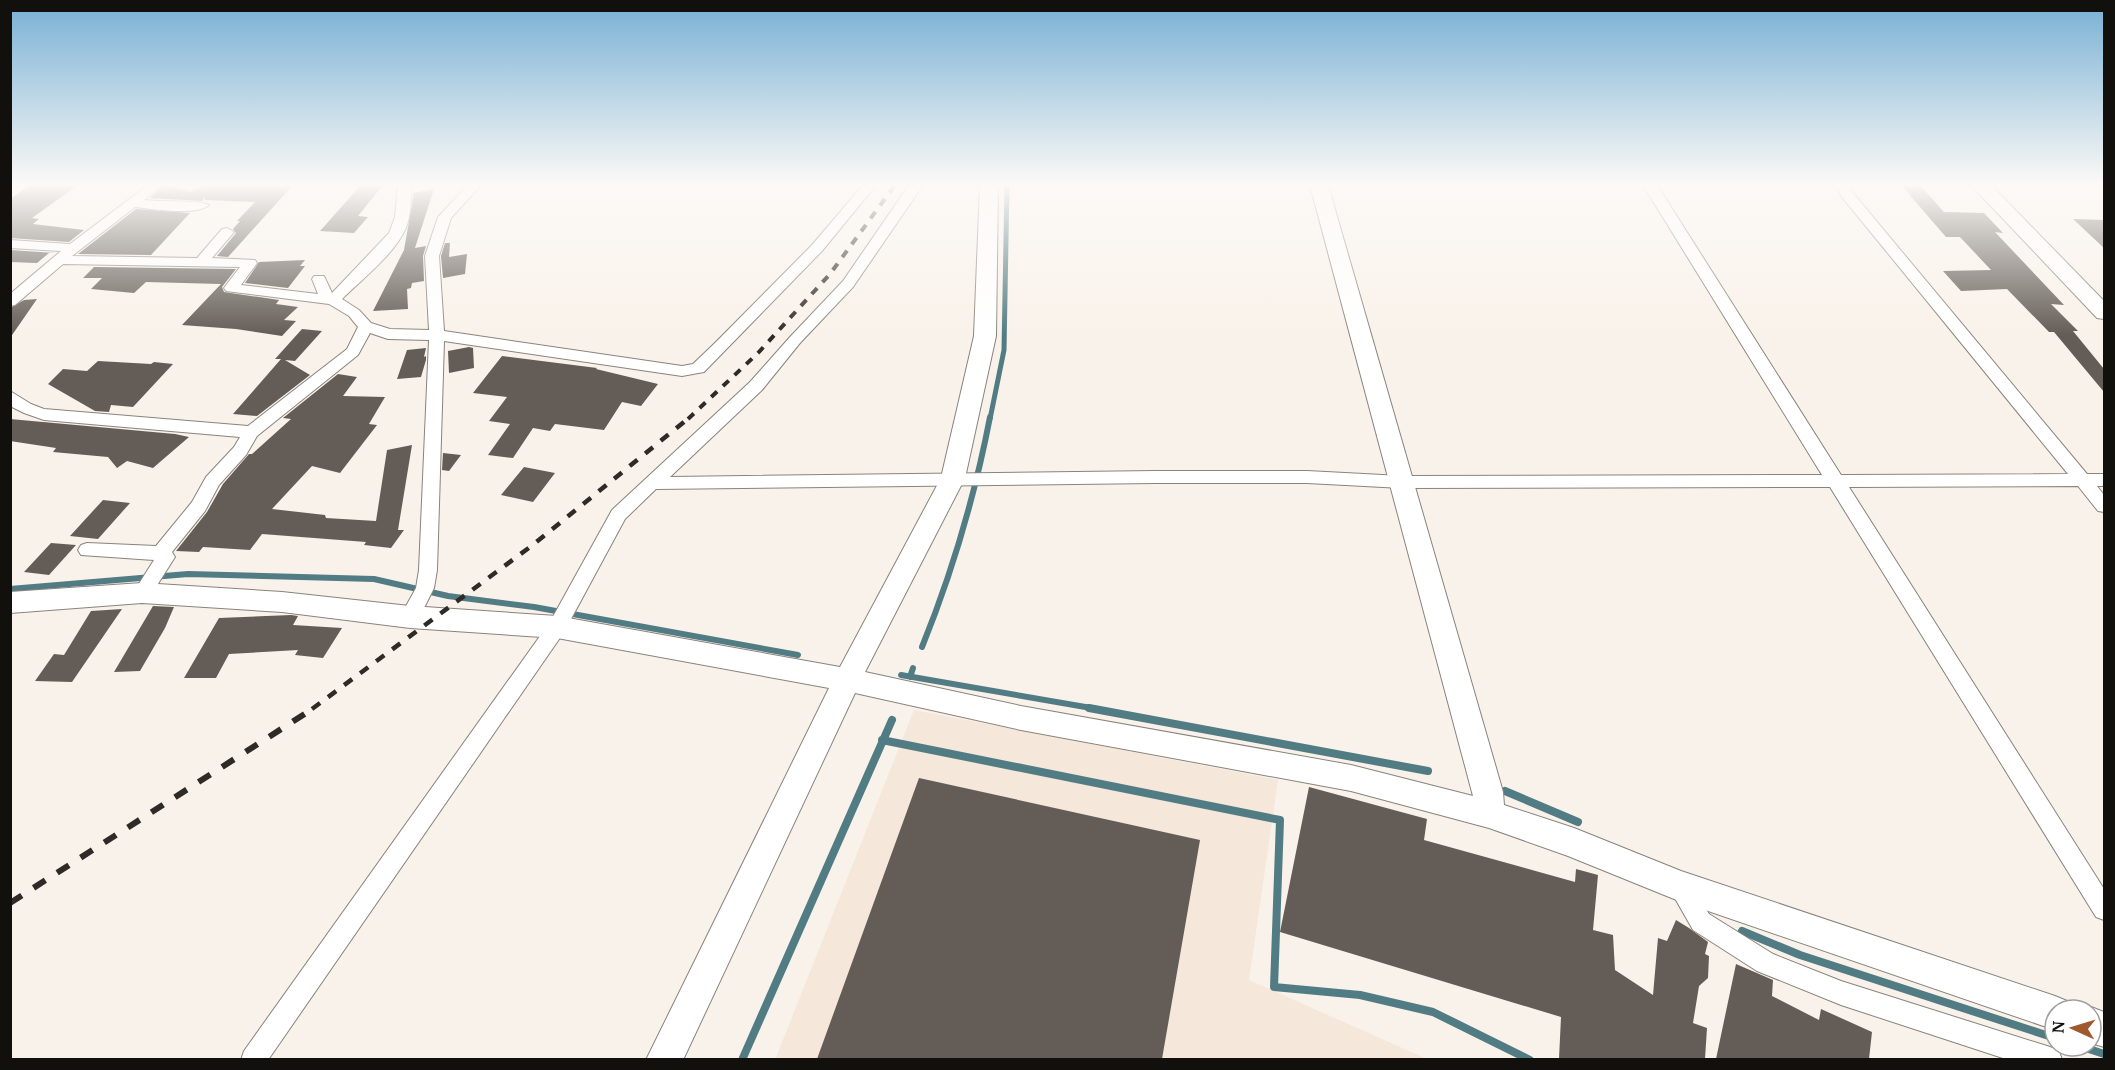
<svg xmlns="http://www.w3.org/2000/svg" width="2115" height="1070" viewBox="0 0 2115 1070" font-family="'PT Serif',serif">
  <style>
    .built { fill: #f5e7da }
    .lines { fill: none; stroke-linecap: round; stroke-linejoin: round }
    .stream-far2 { stroke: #527c83; stroke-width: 5 }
    .stream-far1 { stroke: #527c83; stroke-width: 6 }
    .stream { stroke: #527c83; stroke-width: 8 }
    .building { fill: #645d57 }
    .street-casing { stroke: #8a837d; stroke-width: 2 }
    .secondary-casing { stroke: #8a837d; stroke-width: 2 }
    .street { fill: #fff; fill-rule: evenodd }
    .secondary { fill: #fff; fill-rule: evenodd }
    .rail-far2 { stroke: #2d2a27; stroke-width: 4; stroke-dasharray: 8 8; stroke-linecap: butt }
    .rail-far1 { stroke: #2d2a27; stroke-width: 4.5; stroke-dasharray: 10 10; stroke-linecap: butt }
    .rail { stroke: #2d2a27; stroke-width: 6; stroke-dasharray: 14 14; stroke-linecap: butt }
  </style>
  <rect width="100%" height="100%" fill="#f9f2ea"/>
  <path class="built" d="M 914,710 L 1278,780 L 1249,980 L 1427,1059 L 775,1060 Z"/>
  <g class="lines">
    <path class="stream-far2" d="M 990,419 L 1004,350 L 1007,185"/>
    <path class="stream-far1" d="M 10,589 L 188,574 L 374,579 L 448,596 L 534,607 L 798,655
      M 922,647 C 952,573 975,495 990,417
      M 901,675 L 1097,709
      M 910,677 L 913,668"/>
    <path class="stream" d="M 1089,708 L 1428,771
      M 882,740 L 1280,820 L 1274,987 L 1360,995 L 1433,1012 L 1530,1060
      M 1505,791 L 1578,822
      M 1742,931 L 1800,955 L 2055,1038
      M 2080,1046 L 2104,1054
      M 742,1060 L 892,720"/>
  </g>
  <path class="building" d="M 30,185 L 78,185 L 32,218 L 39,219 L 33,224 L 84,230 L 69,242 L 10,238 L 10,199 Z
    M 164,185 L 191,192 L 205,185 L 293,185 L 228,257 L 217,256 L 236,233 L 233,229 L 240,221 L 237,221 L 255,202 L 205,200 L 205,197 L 202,201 L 150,198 Z
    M 361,185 L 383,185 L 358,216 L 368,217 L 354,233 L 320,231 Z
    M 1901,185 L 1920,185 L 1944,212 L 1984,213 L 2003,233 L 1995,232 L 2064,305 L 2051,304 L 2078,331 L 2073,331 L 2104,369 L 2104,392 L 2054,332 L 2049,332 L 2007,289 L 1961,291 L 1943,271 L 1991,270 L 1960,237 L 1946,237 Z
    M 434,189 L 415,248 L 426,246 L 423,256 L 424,281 L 412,283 L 411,288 L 407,289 L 408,309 L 373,311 L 404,250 L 414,193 Z
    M 136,209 L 190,213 L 151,255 L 78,254 Z
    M 2073,219 L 2104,220 L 2104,248 Z
    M 445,243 L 450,243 L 449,257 L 467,254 L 465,274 L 443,278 L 441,256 Z
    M 10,250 L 55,253 L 49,253 L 37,263 L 10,262 Z
    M 305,260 L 300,266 L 305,266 L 288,288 L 245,283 L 259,262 Z
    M 94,267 L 236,269 L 222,287 L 224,292 L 279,300 L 276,304 L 298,307 L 284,320 L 296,321 L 282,336 L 236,329 L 182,325 L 221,284 L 146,282 L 134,293 L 91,289 L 102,278 L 83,278 Z
    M 37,299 L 10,338 L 10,308 L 24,300 Z
    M 302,329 L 322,331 L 295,361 L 285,360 L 310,375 L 257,416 L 233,414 L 281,359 L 275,359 Z
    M 469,347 L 473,348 L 474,368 L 449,373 L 448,351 Z
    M 426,348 L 424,357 L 426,356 L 426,360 L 421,377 L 397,379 L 407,350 Z
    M 502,356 L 597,368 L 596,369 L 658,384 L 641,406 L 622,402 L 604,430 L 555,424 L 550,431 L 533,428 L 513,458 L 488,455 L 510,424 L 489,421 L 507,397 L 473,393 Z
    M 98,361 L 151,364 L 154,362 L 173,364 L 133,407 L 111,405 L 109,412 L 95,411 L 48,384 L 63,369 L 87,371 Z
    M 338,374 L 357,377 L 343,396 L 385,397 L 369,424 L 377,425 L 340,473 L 312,466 L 272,509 L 325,515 L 326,518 L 376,521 L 387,450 L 412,445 L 398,530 L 404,530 L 391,548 L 364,545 L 366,542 L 262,534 L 250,550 L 203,547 L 199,552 L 176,551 L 207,512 L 223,484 L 249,454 L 252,454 L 291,419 L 283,418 Z
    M 10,419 L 175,434 L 189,437 L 153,468 L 127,461 L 117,468 L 108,457 L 53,452 L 56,448 L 10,441 Z
    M 443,453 L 461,455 L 449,471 L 442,470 Z
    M 524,467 L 555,473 L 533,502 L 501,495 Z
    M 103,500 L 130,503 L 98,539 L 70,536 Z
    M 51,543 L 76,545 L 49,575 L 24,572 Z
    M 153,606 L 174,607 L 165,628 L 140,671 L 114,672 Z
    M 122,609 L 72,682 L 35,681 L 54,654 L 64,655 L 91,611 Z
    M 291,615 L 298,616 L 293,625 L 342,628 L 323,658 L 295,655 L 298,650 L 229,654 L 216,678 L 184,678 L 219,618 Z
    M 919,778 L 1200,840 L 1162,1059 L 817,1059 Z
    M 1309,787 L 1427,819 L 1424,840 L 1575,882 L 1576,869 L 1598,875 L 1593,930 L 1613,935 L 1615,970 L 1653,995 L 1658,938 L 1667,941 L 1676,920 L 1689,928 L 1708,942 L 1705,954 L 1709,956 L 1708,978 L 1699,986 L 1693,1023 L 1707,1028 L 1705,1059 L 1559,1059 L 1561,1017 L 1280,932 Z
    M 1736,964 L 1773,980 L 1772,996 L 1819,1020 L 1821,1009 L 1872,1032 L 1869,1059 L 1716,1059 Z"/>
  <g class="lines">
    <g class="street-casing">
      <path id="street" d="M 148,185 L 162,185 L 144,200 C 157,202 203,200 209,205 C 197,216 152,209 135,207 L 72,256 L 197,258 L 222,229 L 227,228 L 234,232 L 212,258 L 255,260 L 257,263 L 241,285 L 318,294 L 312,279 L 314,276 L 324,276 L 332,293 L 389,233 L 395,217 L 398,185 L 412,185 C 411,199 411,215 406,228 C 393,256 363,278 342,299 L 359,310 L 371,323 L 390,329 L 429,330 L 425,256 L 438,217 L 468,185 L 481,185 L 451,218 L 439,256 L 444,331 L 682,366 L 693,364 L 717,341 L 812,245 L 863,185 L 876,185 L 822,251 L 704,372 L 682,376 L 444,341 L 437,570 L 434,588 L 417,622 L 410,625 L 403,622 L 400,617 L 416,588 L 419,570 L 429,340 L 388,339 L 370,333 L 358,355 L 257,436 L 246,455 L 219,485 L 205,511 L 172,552 L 175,557 L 149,598 L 142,600 L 135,598 L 133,593 L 154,560 L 81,555 L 78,550 L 81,545 L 87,543 L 156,546 L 192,502 L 206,477 L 234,447 L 240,437 L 44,420 L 24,413 L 10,406 L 10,391 L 31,404 L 44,409 L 248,426 L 347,349 L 358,327 L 349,316 L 329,304 L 226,291 L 224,288 L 240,267 L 63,264 L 15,305 L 10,306 L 10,294 L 61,251 L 10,248 L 10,240 L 70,244 Z
        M 179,185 L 197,185 L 198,186 L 191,190 L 180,188 Z
        M 909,185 L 923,185 L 853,287 L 800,343 L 762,390 L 670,477 L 1155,471 L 1307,471 L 1402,476 L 1822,475 L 1643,185 L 1657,185 L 1841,475 L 2068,474 L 1842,197 L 1836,185 L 1850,185 L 1853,193 L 2087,474 L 2104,474 L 2104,486 L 2097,486 L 2104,495 L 2104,512 L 2098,511 L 2078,486 L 1849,487 L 2104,889 L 2104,920 L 2096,917 L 1830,487 L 1402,488 L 1307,483 L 1155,483 L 656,489 L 625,519 L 564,632 L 268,1060 L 241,1060 L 244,1051 L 550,622 L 612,510 L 750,382 L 790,337 L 843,281 Z
        M 1679,875 L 1687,878 L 1709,914 L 1773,954 L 1841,981 L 2050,1047 L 2059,1051 L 2062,1060 L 2009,1060 L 1841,1005 L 1757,971 L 1693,930 L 1668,886 L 1671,878 Z"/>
    </g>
    <g class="secondary-casing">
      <path id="secondary" d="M 980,185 L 998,185 L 996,336 L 965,478 L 865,672 L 1021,706 L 1351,765 L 1473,796 L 1310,185 L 1328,185 L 1503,792 L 1504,805 L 1574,828 L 1681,871 L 2055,996 L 2067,1001 L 2071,1010 L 2055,1010 L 2055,1030 L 1679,901 L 1568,856 L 1489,828 L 1351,791 L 1021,730 L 855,693 L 683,1060 L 646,1060 L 829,688 L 557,638 L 410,628 L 282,612 L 142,603 L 10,613 L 10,592 L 142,583 L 282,592 L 410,606 L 557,616 L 840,667 L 941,478 L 974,336 Z
        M 1971,185 L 1991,185 L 2104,301 L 2104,319 L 2097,318 Z
        M 2091,1007 L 2104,1012 L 2104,1047 L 2091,1043 L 2091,1010 L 2085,1010 Z"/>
    </g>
    <use href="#street" class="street"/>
    <use href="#secondary" class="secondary"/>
    <path class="rail-far2" d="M 688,419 L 758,353 L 830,274 L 895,185"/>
    <path class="rail-far1" d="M 312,709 L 534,544 L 690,417"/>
    <path class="rail" d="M 10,903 L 314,708"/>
  </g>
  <linearGradient id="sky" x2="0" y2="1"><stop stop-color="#77b0d4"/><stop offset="0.55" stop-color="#fcf9f6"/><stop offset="1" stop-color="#fcf9f6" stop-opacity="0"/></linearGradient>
  <rect width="2115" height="335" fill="url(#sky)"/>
  <rect width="2115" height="1070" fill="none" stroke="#12100d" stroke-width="24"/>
  <g transform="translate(2073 1028) rotate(274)"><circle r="28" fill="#ffffff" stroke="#a09f9e" stroke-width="1.5"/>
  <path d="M0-4.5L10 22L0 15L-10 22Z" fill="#9e592e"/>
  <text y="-9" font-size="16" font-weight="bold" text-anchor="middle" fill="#12100d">N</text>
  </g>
</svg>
